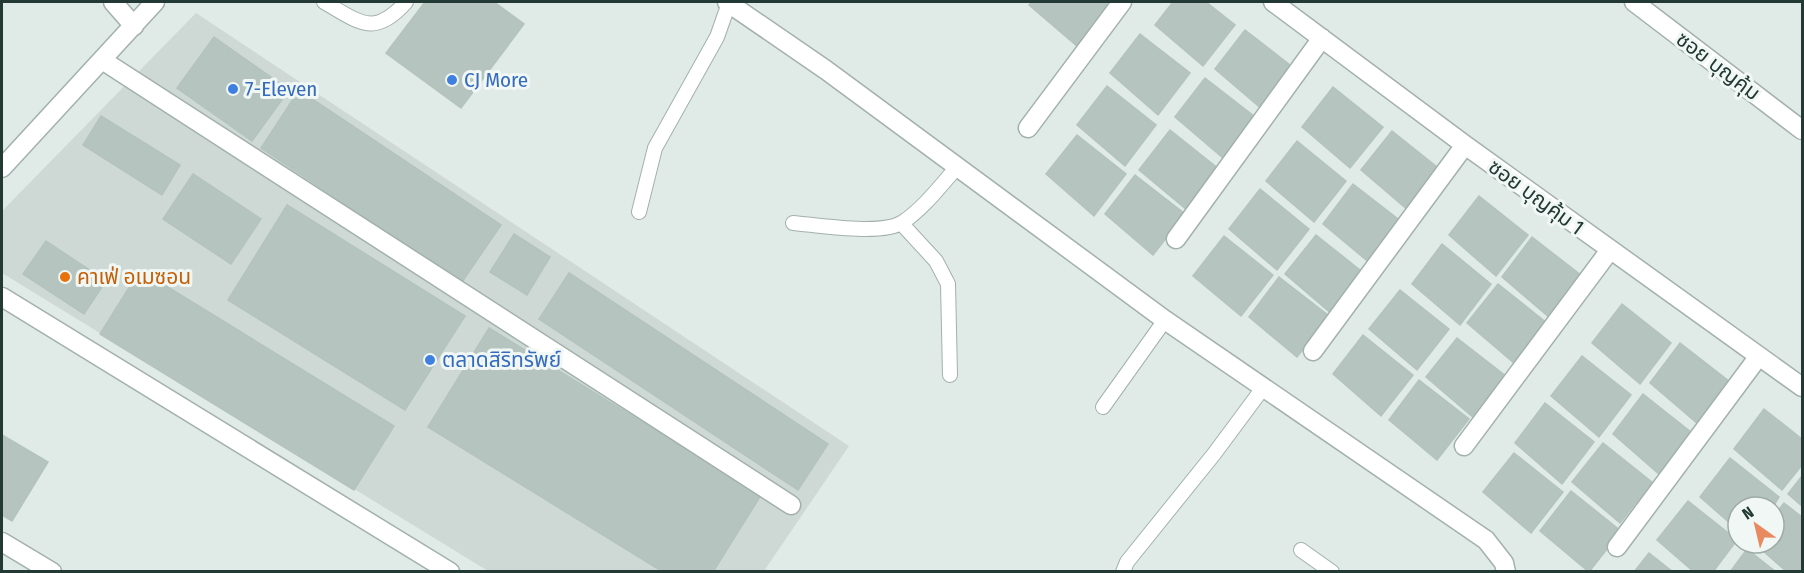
<svg xmlns="http://www.w3.org/2000/svg" width="1804" height="573" viewBox="0 0 1804 573" font-family="'Fira Sans Condensed','Noto Sans Thai',sans-serif">
  <style>
    .built { fill: #ced9d5 }
    .building { fill: #b5c4bf; stroke: #b3c3bd; stroke-width: 1.5 }
    .lines { fill: none; stroke-linecap: round; stroke-linejoin: round }
    .service-casing { stroke: #a3b1ad; stroke-width: 16 }
    .minor-casing { stroke: #a3b1ad; stroke-width: 21 }
    .service { stroke: #fff; stroke-width: 14 }
    .minor { stroke: #fff; stroke-width: 18 }
    .shop-dot { fill: #3f7fe0; stroke: #f0f7f4; stroke-width: 2 }
    .food-dot { fill: #e8710a; stroke: #f0f7f4; stroke-width: 2 }
    .labels { text-anchor: middle; dominant-baseline: central; stroke-width: 6; stroke-linejoin: round; paint-order: stroke }
    .street-label { font-size: 21px; fill: #223934; stroke: #f0f7f4 }
    .shop-label { font-size: 21px; fill: #366cbe; stroke: #f0f7f4; text-anchor: start }
    .food-label { font-size: 21px; fill: #c56008; stroke: #f0f7f4; text-anchor: start }
  </style>
  <rect width="100%" height="100%" fill="#e0eae6"/>
  <path class="built" d="M 196,13 L 849,446 L 764,571 L 488,571 L 2,273 L 2,211 Z"/>
  <path class="building" d="M 425,2 L 494,2 L 524,24 L 461,108 L 386,53 Z
    M 1032,2 L 1105,2 L 1109,6 L 1078,47 L 1029,5 Z
    M 1173,2 L 1206,2 L 1235,25 L 1203,66 L 1155,25 Z
    M 1245,30 L 1295,69 L 1263,110 L 1215,69 Z
    M 1140,34 L 1190,73 L 1158,115 L 1110,73 Z
    M 214,37 L 289,90 L 252,141 L 177,88 Z
    M 1205,78 L 1255,117 L 1223,158 L 1175,117 Z
    M 1107,86 L 1156,125 L 1125,166 L 1077,125 Z
    M 1333,87 L 1383,127 L 1350,168 L 1302,127 Z
    M 299,90 L 501,225 L 462,282 L 261,148 Z
    M 101,116 L 180,165 L 162,195 L 83,145 Z
    M 1170,130 L 1219,169 L 1187,210 L 1139,170 Z
    M 1392,131 L 1441,170 L 1409,211 L 1361,170 Z
    M 1077,135 L 1126,174 L 1094,216 L 1046,174 Z
    M 1297,141 L 1346,181 L 1314,222 L 1266,181 Z
    M 193,174 L 261,219 L 231,264 L 163,219 Z
    M 1135,175 L 1185,214 L 1153,255 L 1105,214 Z
    M 1353,184 L 1403,223 L 1371,264 L 1323,224 Z
    M 1260,189 L 1309,229 L 1277,270 L 1229,229 Z
    M 1479,196 L 1528,235 L 1496,276 L 1449,235 Z
    M 287,205 L 465,316 L 405,410 L 228,300 Z
    M 514,234 L 550,257 L 527,295 L 490,272 Z
    M 1316,235 L 1365,274 L 1333,315 L 1285,274 Z
    M 1224,236 L 1273,275 L 1241,316 L 1193,276 Z
    M 1532,237 L 1582,276 L 1550,318 L 1502,277 Z
    M 46,241 L 106,281 L 84,314 L 23,274 Z
    M 1442,244 L 1491,284 L 1460,325 L 1412,284 Z
    M 140,270 L 394,426 L 354,490 L 100,334 Z
    M 569,273 L 828,444 L 798,490 L 539,319 Z
    M 1279,277 L 1329,316 L 1297,357 L 1249,317 Z
    M 1498,284 L 1547,323 L 1515,364 L 1467,323 Z
    M 1400,290 L 1449,329 L 1417,370 L 1369,329 Z
    M 1622,304 L 1671,343 L 1640,384 L 1592,343 Z
    M 489,328 L 761,495 L 713,572 L 663,572 L 428,427 Z
    M 1363,335 L 1413,375 L 1381,416 L 1333,374 Z
    M 1457,338 L 1507,377 L 1475,419 L 1426,377 Z
    M 1680,343 L 1730,382 L 1698,424 L 1650,383 Z
    M 1582,356 L 1631,395 L 1599,437 L 1551,396 Z
    M 1419,380 L 1469,419 L 1437,460 L 1389,420 Z
    M 1643,394 L 1692,433 L 1660,475 L 1613,434 Z
    M 1545,403 L 1594,442 L 1562,484 L 1515,443 Z
    M 1764,409 L 1802,439 L 1802,465 L 1782,490 L 1734,449 Z
    M 2,435 L 48,462 L 12,521 L 2,515 Z
    M 1603,443 L 1652,482 L 1620,523 L 1572,482 Z
    M 1514,453 L 1563,492 L 1531,533 L 1483,492 Z
    M 1730,458 L 1779,497 L 1773,507 L 1738,507 L 1738,530 L 1700,497 Z
    M 1802,476 L 1802,506 L 1788,494 Z
    M 1571,491 L 1621,531 L 1589,572 L 1540,531 Z
    M 1688,501 L 1737,540 L 1713,572 L 1694,572 L 1657,540 Z
    M 1784,503 L 1802,517 L 1802,572 L 1787,572 L 1754,543 L 1774,543 L 1774,516 Z
    M 1747,549 L 1776,572 L 1730,572 Z
    M 1649,553 L 1673,572 L 1634,572 Z"/>
  <g class="lines">
    <g class="service-casing">
      <path id="service" d="M 324,2 C 359,22 374,38 406,2
        M 639,212 L 655,148 L 717,37 L 729,3
        M 793,223 C 818,225 882,236 903,222 C 924,208 941,185 958,166
        M 901,223 L 936,261 L 948,284 L 950,375
        M 1103,407 L 1165,320
        M 1301,550 L 1332,572
        M 1123,572 L 1127,562 L 1214,454 L 1263,388"/>
    </g>
    <g class="minor-casing">
      <path id="minor" d="M 113,2 L 134,26
        M 727,2 L 826,70 L 1165,320 L 1486,540 L 1504,563 L 1506,572
        M 1273,2 L 1465,145 L 1802,387
        M 1634,2 L 1802,130
        M 102,60 L 791,505
        M 1028,128 L 1122,2
        M 2,168 L 155,2
        M 1176,239 L 1322,38
        M 2,297 L 450,572
        M 1313,351 L 1465,145
        M 1464,446 L 1610,250
        M 2,542 L 52,572
        M 1617,547 L 1759,356"/>
    </g>
    <use href="#service" class="service"/>
    <use href="#minor" class="minor"/>
  </g>
  <g class="shop-dot">
    <circle cx="452" cy="80" r="6"/>
    <circle cx="233" cy="89" r="6"/>
    <circle cx="430" cy="360" r="6"/>
  </g>
  <circle class="food-dot" cx="65" cy="277" r="6"/>
  <g class="labels">
    <g class="street-label">
      <text transform="translate(1718 66) rotate(37)">ซอย บุญคุ้ม</text>
      <text transform="translate(1536 197) rotate(36)">ซอย บุญคุ้ม 1</text>
    </g>
    <g class="shop-label">
      <text x="464" y="80">CJ More</text>
      <text x="245" y="89">7-Eleven</text>
      <text x="442" y="360">ตลาดสิริทรัพย์</text>
    </g>
    <g class="food-label">
      <text x="77" y="277">คาเฟ่ อเมซอน</text>
    </g>
  </g>
  <rect width="1804" height="573" fill="none" stroke="#223934" stroke-width="6"/>
  <g transform="translate(1756 525) rotate(326)"><circle r="28" fill="#f0f7f4" stroke="#9eaba7" stroke-width="1.5"/>
  <path d="M0-4.5L10 22L0 15L-10 22Z" fill="#e88960"/>
  <text y="-9" font-size="16" font-weight="bold" text-anchor="middle" fill="#223934">N</text>
  </g>
</svg>
